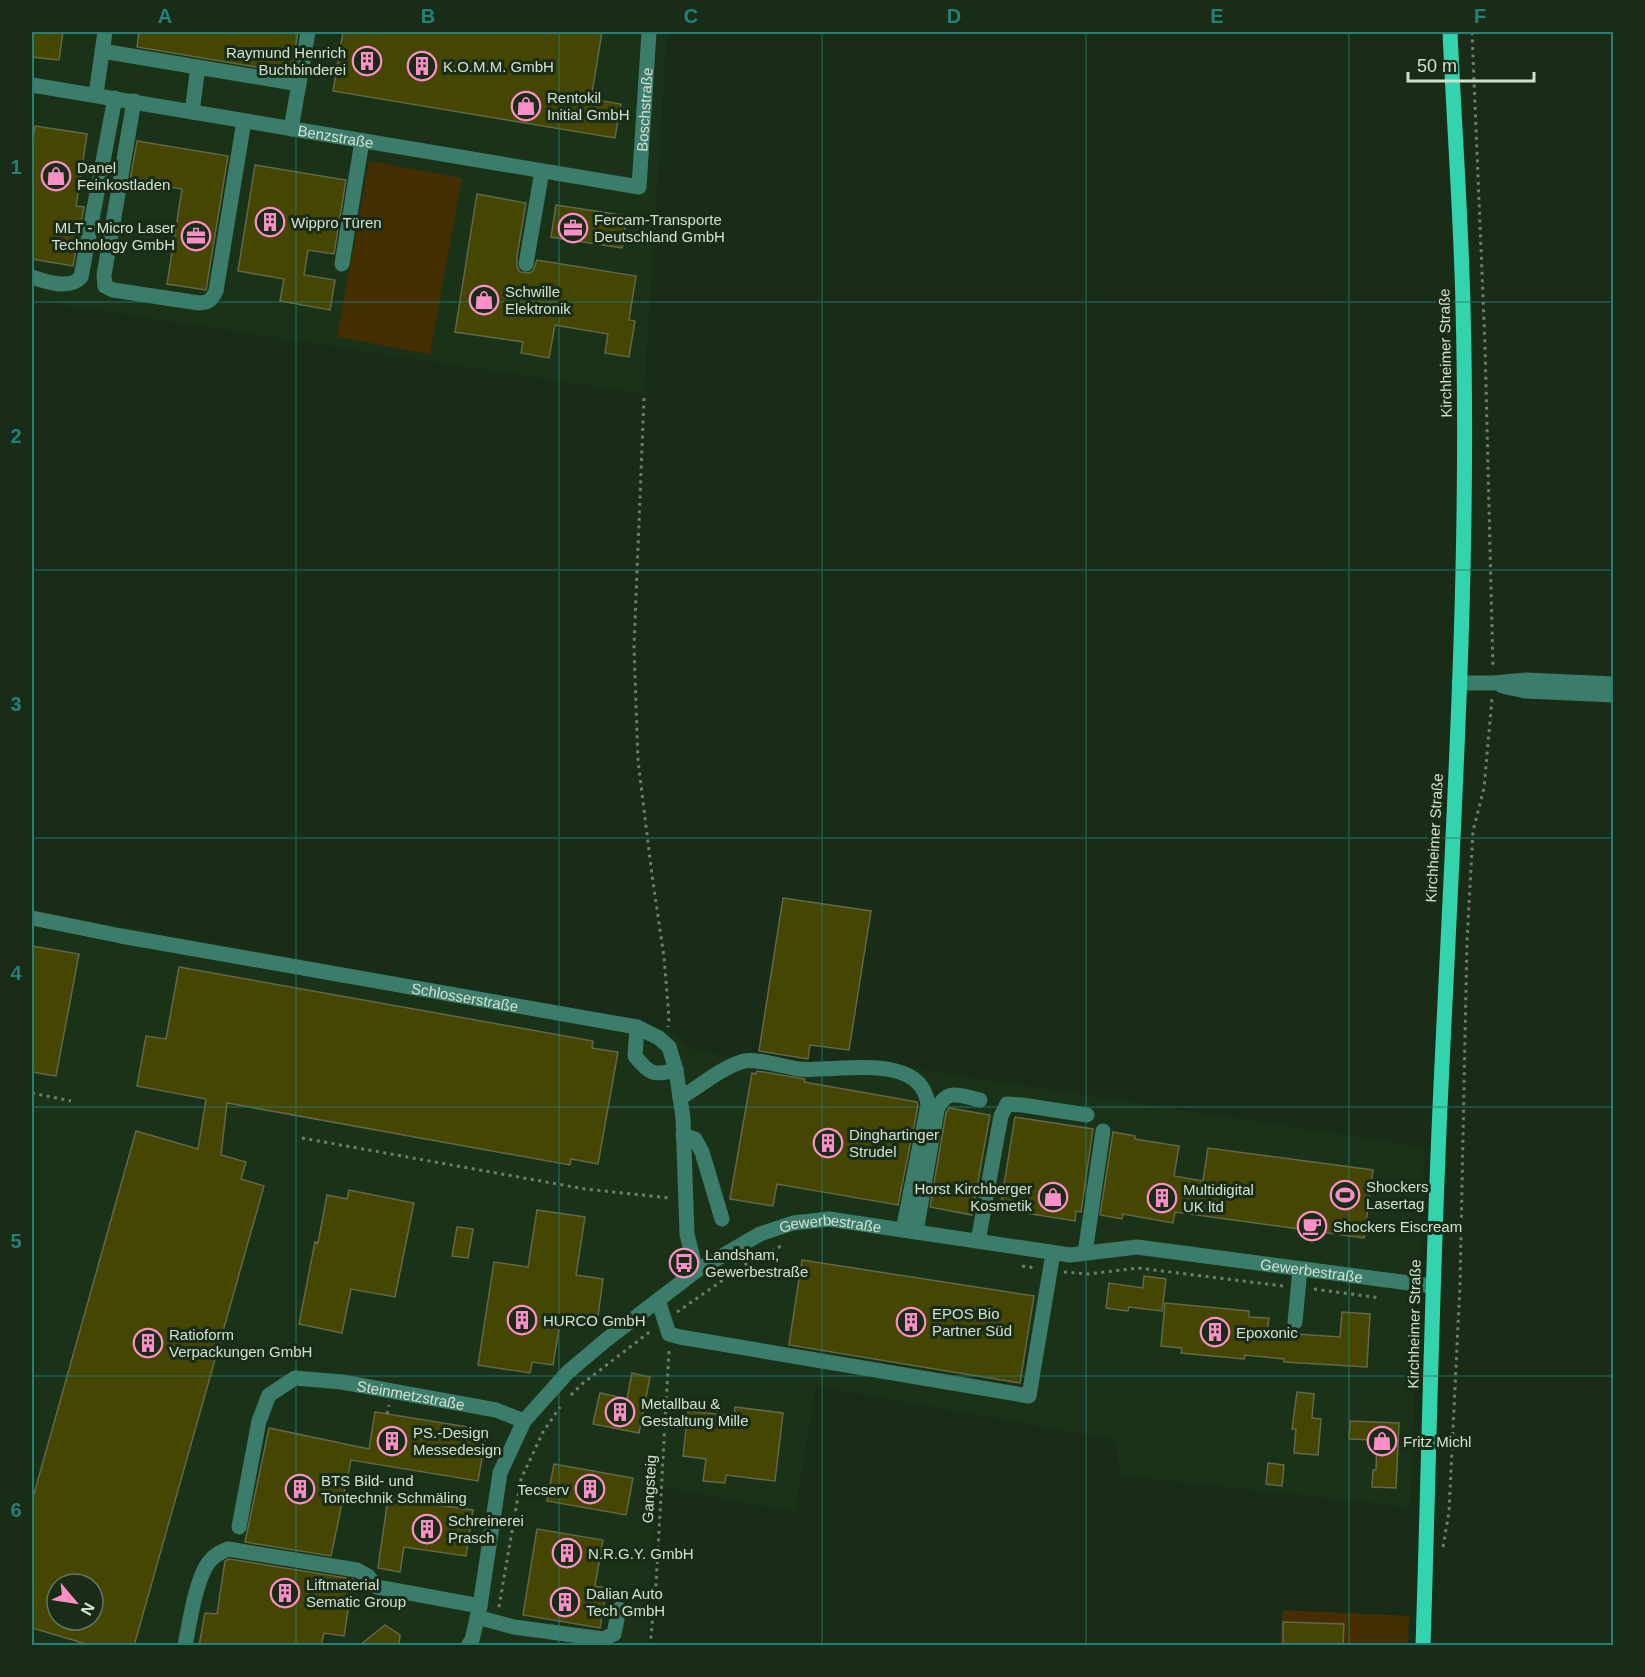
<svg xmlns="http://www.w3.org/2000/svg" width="1645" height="1677" viewBox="0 0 1645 1677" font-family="Helvetica,sans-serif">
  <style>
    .built { fill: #1a3318; fill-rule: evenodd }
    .green { fill: #452f02 }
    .building { fill: #444601; stroke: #646748; stroke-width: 1.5; fill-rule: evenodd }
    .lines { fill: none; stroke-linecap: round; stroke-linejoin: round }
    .path { stroke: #6e7e6c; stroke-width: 3; stroke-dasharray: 3 4.5; stroke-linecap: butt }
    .minor { stroke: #3b7c6a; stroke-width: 15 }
    .major { stroke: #33d3ad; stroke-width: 15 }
    .grid { fill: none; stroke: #238178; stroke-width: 1.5; stroke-opacity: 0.55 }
    .labels { text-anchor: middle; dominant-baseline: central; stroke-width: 6; stroke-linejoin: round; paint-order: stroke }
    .poi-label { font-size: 15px; fill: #d3e0d1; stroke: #192c17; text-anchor: start }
    .street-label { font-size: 15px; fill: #d3e0d1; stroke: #192c17 }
    .neatline { fill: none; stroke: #238178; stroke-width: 2 }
    .grid-label { font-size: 20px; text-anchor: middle; font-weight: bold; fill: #238178 }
  </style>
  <rect width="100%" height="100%" fill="#192c17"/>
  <path class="built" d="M 32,32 L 667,32 L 644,394 L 32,300 Z
    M 32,910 L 641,1021 L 669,1032 L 696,1052 L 806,1064 L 880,1062 L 934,1072 L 1424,1147 L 1410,1507 L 1120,1475 L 1116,1440 L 816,1386 L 795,1512 L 654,1485 L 647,1645 L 592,1645 L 570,1642 L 569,1646 L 32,1645 ZM 57,1584 L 93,1584 L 93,1620 L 57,1620 Z"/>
  <path class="green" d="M 369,161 L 462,178 L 430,354 L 337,337 Z
    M 1283,1610 L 1409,1616 L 1408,1645 L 1280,1646 Z"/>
  <path class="building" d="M 32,32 L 63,32 L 59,60 L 32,57 Z
    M 139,32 L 298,32 L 291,73 L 137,47 Z
    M 343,32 L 602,32 L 591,99 L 621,104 L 615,138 L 333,91 Z
    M 35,126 L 87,134 L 76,206 L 84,207 L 73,266 L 32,259 L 32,147 Z
    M 137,141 L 228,156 L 206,290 L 167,284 L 182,189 L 130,180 Z
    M 255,165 L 346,180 L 334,254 L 308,250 L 304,275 L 335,280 L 330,310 L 280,301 L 284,279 L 238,271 Z
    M 477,194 L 526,203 L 517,256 L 517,267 L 520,272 L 529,273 L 533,271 L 537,260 L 636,276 L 629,320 L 635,321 L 629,357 L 605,353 L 608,334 L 555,325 L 549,358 L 521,353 L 523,342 L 455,332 Z
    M 556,205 L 627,216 L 622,248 L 551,237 Z
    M 783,898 L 871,911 L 849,1050 L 810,1045 L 808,1059 L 759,1051 Z
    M 32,946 L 79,954 L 56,1076 L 32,1072 Z
    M 179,967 L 593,1041 L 592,1048 L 618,1052 L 598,1164 L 571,1159 L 570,1165 L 227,1103 L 221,1155 L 246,1162 L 241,1179 L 264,1186 L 134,1646 L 93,1646 L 32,1628 L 32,1501 L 136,1131 L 198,1149 L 206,1099 L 137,1086 L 146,1036 L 166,1039 ZM 57,1584 L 93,1584 L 93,1620 L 57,1620 Z
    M 757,1071 L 805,1079 L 804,1082 L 917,1102 L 918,1106 L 898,1205 L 777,1184 L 773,1206 L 730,1199 L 752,1073 L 756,1074 Z
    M 949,1108 L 990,1115 L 972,1215 L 930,1207 L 946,1113 Z
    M 1015,1117 L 1093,1129 L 1081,1212 L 1076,1211 L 1075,1221 L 1000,1209 Z
    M 1113,1132 L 1135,1136 L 1135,1139 L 1179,1146 L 1174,1176 L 1203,1181 L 1208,1148 L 1373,1170 L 1364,1238 L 1175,1212 L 1173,1223 L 1123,1214 L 1122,1219 L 1100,1215 Z
    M 349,1190 L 414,1203 L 395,1297 L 351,1289 L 342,1333 L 299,1324 L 315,1242 L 318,1243 L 327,1195 L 347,1199 Z
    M 537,1210 L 585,1217 L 576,1275 L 603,1279 L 597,1323 L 561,1317 L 553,1365 L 532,1362 L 530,1373 L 478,1365 L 494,1262 L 528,1267 Z
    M 457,1227 L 473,1229 L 468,1258 L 452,1256 Z
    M 802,1260 L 1034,1296 L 1020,1383 L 789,1345 Z
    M 1144,1276 L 1166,1279 L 1162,1311 L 1129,1307 L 1128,1311 L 1106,1308 L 1109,1283 L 1143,1288 Z
    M 1165,1303 L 1249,1311 L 1249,1317 L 1269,1318 L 1267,1332 L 1340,1337 L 1342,1312 L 1370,1314 L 1367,1367 L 1284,1362 L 1284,1359 L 1245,1355 L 1244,1359 L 1181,1353 L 1182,1348 L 1161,1346 Z
    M 632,1373 L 650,1377 L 639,1433 L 593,1424 L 600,1393 L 627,1399 Z
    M 1297,1392 L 1314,1394 L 1312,1418 L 1321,1419 L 1318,1455 L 1294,1453 L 1296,1429 L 1292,1429 Z
    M 735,1407 L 783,1413 L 775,1481 L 726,1475 L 725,1483 L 703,1481 L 706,1459 L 683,1456 L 688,1411 L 734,1416 Z
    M 375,1412 L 487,1430 L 478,1481 L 351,1460 L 331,1556 L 245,1542 L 269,1428 L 369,1449 Z
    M 1350,1421 L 1399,1423 L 1396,1488 L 1372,1487 L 1373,1470 L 1376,1470 L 1377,1440 L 1349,1439 Z
    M 1268,1463 L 1284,1465 L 1282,1486 L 1266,1484 Z
    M 554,1464 L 633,1478 L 626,1515 L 547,1501 Z
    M 388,1498 L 473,1510 L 466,1556 L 404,1547 L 400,1572 L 378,1568 Z
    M 537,1529 L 603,1540 L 595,1586 L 607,1588 L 600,1628 L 523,1615 Z
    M 229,1559 L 353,1579 L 344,1636 L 324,1633 L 321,1646 L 199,1646 L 205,1613 L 217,1614 L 225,1561 Z
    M 1283,1622 L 1344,1624 L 1343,1646 L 1283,1646 Z
    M 385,1625 L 400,1635 L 399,1646 L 359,1646 Z"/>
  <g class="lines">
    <path class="path" d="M 1472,32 L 1485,345 L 1493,668
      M 644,398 L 634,647 L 638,761 L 652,875 L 664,957 L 669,1018 L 668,1027
      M 32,1093 L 71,1101
      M 302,1138 L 585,1189 L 670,1198
      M 1022,1266 L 1036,1268
      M 1064,1272 L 1088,1274 L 1138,1268 L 1283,1286
      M 1314,1289 L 1380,1298
      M 677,1312 L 749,1262 L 783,1245
      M 571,1395 L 582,1384 L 652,1330
      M 387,1414 L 389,1405
      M 1443,1547 L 1449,1512 L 1460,1284 L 1467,941 L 1473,831 L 1484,788 L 1492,699
      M 499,1607 L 521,1479 L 543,1432 L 560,1407
      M 650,1646 L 656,1585 L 669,1351"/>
    <g class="minor">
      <path d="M 102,51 L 299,84"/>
      <path id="s1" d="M 32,85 L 639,187 L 649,32"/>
      <path d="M 96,94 L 105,32"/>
      <path d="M 134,101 L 104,275 L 105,286 L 113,290 L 199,303 C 209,303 212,299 216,291 L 244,121"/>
      <path d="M 192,112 L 198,67"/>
      <path d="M 291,129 L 308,32"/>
      <path d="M 342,264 L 362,141"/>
      <path d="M 526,264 L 542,171"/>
      <path d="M 32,277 C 46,282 70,290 81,277 L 115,98"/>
      <path d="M 1459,683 L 1493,683 L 1526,680 L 1614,684"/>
      <path d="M 1502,686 L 1525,691 L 1614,695"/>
      <path id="s2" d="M 32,918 L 121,936 L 637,1027 L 659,1038 L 669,1047 L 676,1070 L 683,1118 L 687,1234 L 696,1271"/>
      <path d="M 637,1027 L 635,1056 C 649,1074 654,1076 676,1070"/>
      <path d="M 680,1098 C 701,1086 720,1068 744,1061 C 757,1058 785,1067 799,1069 C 835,1073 922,1050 928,1105 L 903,1230"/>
      <path d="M 683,1135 L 695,1139 L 702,1152 L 722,1219"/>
      <path d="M 916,1232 L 937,1110 C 947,1087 960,1096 980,1100"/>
      <path d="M 978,1241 L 1001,1116 L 1007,1104 L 1022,1105 L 1087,1115"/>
      <path d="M 1085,1253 L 1103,1131"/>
      <path d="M 658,1300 L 669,1334 L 680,1337 L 1029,1396 L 1053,1253"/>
      <path d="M 1295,1322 L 1300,1269"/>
      <path id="s3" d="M 239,1527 L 259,1421 L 269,1395 L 295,1378 L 342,1382 L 496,1410 L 524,1421"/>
      <path d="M 477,1617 L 514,1627 L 603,1639 L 614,1634 L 619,1609"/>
      <path d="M 185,1646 C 189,1625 196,1578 209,1562 C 214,1555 221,1552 228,1549 L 357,1570 L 368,1576 L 377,1587 L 480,1606"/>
      <path id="s4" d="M 468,1646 L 472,1640 L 480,1606 L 500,1473 L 524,1421 L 568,1372 L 606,1340 L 696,1271 L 760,1234 L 793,1223 L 829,1219 L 1070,1255 L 1137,1247 L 1432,1286"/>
    </g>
    <path class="major" d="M 1423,1646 C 1429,1459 1432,1272 1441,1086 C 1453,827 1470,567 1463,307 C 1461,215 1454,123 1450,32"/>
  </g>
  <path class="grid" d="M 296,32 L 296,1646M 559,32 L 559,1646M 822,32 L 822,1646M 1086,32 L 1086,1646M 1349,32 L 1349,1646M 32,302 L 1614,302M 32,570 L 1614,570M 32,838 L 1614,838M 32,1107 L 1614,1107M 32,1376 L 1614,1376"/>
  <defs>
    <g id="building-ring" transform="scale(1.5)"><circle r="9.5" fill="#192c17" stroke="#fb8fc6" stroke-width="1.5"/><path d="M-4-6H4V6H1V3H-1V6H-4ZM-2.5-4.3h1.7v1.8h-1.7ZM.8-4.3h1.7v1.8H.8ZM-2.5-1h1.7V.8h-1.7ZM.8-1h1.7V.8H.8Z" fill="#fb8fc6"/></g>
    <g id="shop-ring" transform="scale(1.5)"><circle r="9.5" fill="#192c17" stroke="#fb8fc6" stroke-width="1.5"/><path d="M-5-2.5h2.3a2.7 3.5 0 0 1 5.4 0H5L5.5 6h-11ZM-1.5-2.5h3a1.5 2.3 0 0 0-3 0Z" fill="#fb8fc6"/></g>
    <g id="office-ring" transform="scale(1.5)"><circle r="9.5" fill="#192c17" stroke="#fb8fc6" stroke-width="1.5"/><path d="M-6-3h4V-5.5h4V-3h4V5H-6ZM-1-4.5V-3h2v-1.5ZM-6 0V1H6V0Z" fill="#fb8fc6"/></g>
    <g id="stadium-ring" transform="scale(1.5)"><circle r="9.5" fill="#192c17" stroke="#fb8fc6" stroke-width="1.5"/><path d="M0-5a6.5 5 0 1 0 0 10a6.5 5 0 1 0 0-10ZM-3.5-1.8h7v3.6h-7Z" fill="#fb8fc6"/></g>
    <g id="cafe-ring" transform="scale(1.5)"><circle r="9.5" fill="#192c17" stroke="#fb8fc6" stroke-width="1.5"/><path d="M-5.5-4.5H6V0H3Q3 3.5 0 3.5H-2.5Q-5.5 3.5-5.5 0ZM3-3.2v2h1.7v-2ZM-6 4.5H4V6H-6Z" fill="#fb8fc6"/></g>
    <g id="bus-ring" transform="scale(1.5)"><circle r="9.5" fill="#192c17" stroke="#fb8fc6" stroke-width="1.5"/><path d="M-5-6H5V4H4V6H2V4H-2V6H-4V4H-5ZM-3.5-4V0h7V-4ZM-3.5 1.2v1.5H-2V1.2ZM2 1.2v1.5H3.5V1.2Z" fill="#fb8fc6"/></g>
  </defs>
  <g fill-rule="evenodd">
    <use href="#building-ring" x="367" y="61"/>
    <use href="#building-ring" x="422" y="66"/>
    <use href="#shop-ring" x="526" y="106"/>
    <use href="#shop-ring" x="56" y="176"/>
    <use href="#building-ring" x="270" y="222"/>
    <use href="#office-ring" x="573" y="228"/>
    <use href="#office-ring" x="196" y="236"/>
    <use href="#shop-ring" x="484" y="300"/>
    <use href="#building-ring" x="828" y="1143"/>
    <use href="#stadium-ring" x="1345" y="1195"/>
    <use href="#shop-ring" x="1053" y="1197"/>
    <use href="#building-ring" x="1162" y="1198"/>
    <use href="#cafe-ring" x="1312" y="1226"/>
    <use href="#bus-ring" x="684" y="1263"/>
    <use href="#building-ring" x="522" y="1320"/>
    <use href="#building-ring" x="911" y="1322"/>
    <use href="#building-ring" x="1215" y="1332"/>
    <use href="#building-ring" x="148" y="1343"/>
    <use href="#building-ring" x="620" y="1412"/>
    <use href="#building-ring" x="392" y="1441"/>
    <use href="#shop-ring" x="1382" y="1441"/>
    <use href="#building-ring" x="300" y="1489"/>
    <use href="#building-ring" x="590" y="1489"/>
    <use href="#building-ring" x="427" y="1529"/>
    <use href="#building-ring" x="567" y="1553"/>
    <use href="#building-ring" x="285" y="1593"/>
    <use href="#building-ring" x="565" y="1602"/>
  </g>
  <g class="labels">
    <g class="poi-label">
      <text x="346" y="52" text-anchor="end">Raymund Henrich<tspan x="346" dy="17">Buchbinderei</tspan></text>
      <text x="443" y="66">K.O.M.M. GmbH</text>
      <text x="547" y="97">Rentokil<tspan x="547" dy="17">Initial GmbH</tspan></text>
      <text x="77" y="167">Danel<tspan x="77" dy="17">Feinkostladen</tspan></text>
      <text x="594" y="219">Fercam-Transporte<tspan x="594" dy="17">Deutschland GmbH</tspan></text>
      <text x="291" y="222">Wippro Türen</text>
      <text x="175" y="227" text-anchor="end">MLT - Micro Laser<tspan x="175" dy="17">Technology GmbH</tspan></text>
      <text x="505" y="291">Schwille<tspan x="505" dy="17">Elektronik</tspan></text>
      <text x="849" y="1134">Dinghartinger<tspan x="849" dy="17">Strudel</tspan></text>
      <text x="1366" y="1186">Shockers<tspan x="1366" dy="17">Lasertag</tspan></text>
      <text x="1032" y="1188" text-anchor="end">Horst Kirchberger<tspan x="1032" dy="17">Kosmetik</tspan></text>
      <text x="1183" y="1189">Multidigital<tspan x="1183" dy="17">UK ltd</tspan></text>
      <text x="1333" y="1226">Shockers Eiscream</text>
      <text x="705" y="1254">Landsham,<tspan x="705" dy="17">Gewerbestraße</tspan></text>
      <text x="932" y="1313">EPOS Bio<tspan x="932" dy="17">Partner Süd</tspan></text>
      <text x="543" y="1320">HURCO GmbH</text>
      <text x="1236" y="1332">Epoxonic</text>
      <text x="169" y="1334">Ratioform<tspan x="169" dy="17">Verpackungen GmbH</tspan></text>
      <text x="641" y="1403">Metallbau &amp;<tspan x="641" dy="17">Gestaltung Mille</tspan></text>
      <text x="413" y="1432">PS.-Design<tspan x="413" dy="17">Messedesign</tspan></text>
      <text x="1403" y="1441">Fritz Michl</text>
      <text x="321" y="1480">BTS Bild- und<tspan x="321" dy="17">Tontechnik Schmäling</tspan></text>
      <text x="569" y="1489" text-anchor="end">Tecserv</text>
      <text x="448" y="1520">Schreinerei<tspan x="448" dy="17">Prasch</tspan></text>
      <text x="588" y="1553">N.R.G.Y. GmbH</text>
      <text x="306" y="1584">Liftmaterial<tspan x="306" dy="17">Sematic Group</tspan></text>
      <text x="586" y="1593">Dalian Auto<tspan x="586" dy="17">Tech GmbH</tspan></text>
    </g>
    <g class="street-label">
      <text stroke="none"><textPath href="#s1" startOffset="693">Boschstraße</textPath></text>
      <text stroke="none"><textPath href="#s1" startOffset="308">Benzstraße</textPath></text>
      <text transform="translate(1445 353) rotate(-91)">Kirchheimer Straße</text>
      <text transform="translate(1434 838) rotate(-87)">Kirchheimer Straße</text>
      <text stroke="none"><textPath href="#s2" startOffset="440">Schlosserstraße</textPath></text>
      <text stroke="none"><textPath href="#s4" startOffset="609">Gewerbestraße</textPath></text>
      <text stroke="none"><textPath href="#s4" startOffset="1095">Gewerbestraße</textPath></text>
      <text transform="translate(1414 1324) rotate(-89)">Kirchheimer Straße</text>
      <text stroke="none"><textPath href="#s3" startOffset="284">Steinmetzstraße</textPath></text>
      <text transform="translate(649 1489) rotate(-87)">Gangsteig</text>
    </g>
  </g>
  <rect width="1645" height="1677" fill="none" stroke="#192c17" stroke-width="66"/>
  <g transform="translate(75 1602) rotate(119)"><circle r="28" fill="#192c17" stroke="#637461" stroke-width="1.5"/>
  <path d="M0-4.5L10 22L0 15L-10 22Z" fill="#fb8fc6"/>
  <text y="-9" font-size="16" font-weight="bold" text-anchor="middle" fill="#d3e0d1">N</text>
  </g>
  <path d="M1408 72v9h126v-9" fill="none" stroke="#d3e0d1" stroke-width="3"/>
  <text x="1417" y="72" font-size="18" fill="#d3e0d1" stroke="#192c17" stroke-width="4.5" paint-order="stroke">50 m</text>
  <rect x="33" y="33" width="1579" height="1611" class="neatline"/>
  <g class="grid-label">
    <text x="165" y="23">A</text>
    <text x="428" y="23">B</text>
    <text x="691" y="23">C</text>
    <text x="954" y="23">D</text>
    <text x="1217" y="23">E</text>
    <text x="1480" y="23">F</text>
    <text x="16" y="174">1</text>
    <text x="16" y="443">2</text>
    <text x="16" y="711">3</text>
    <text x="16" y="980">4</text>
    <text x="16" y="1248">5</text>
    <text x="16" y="1517">6</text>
  </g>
</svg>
